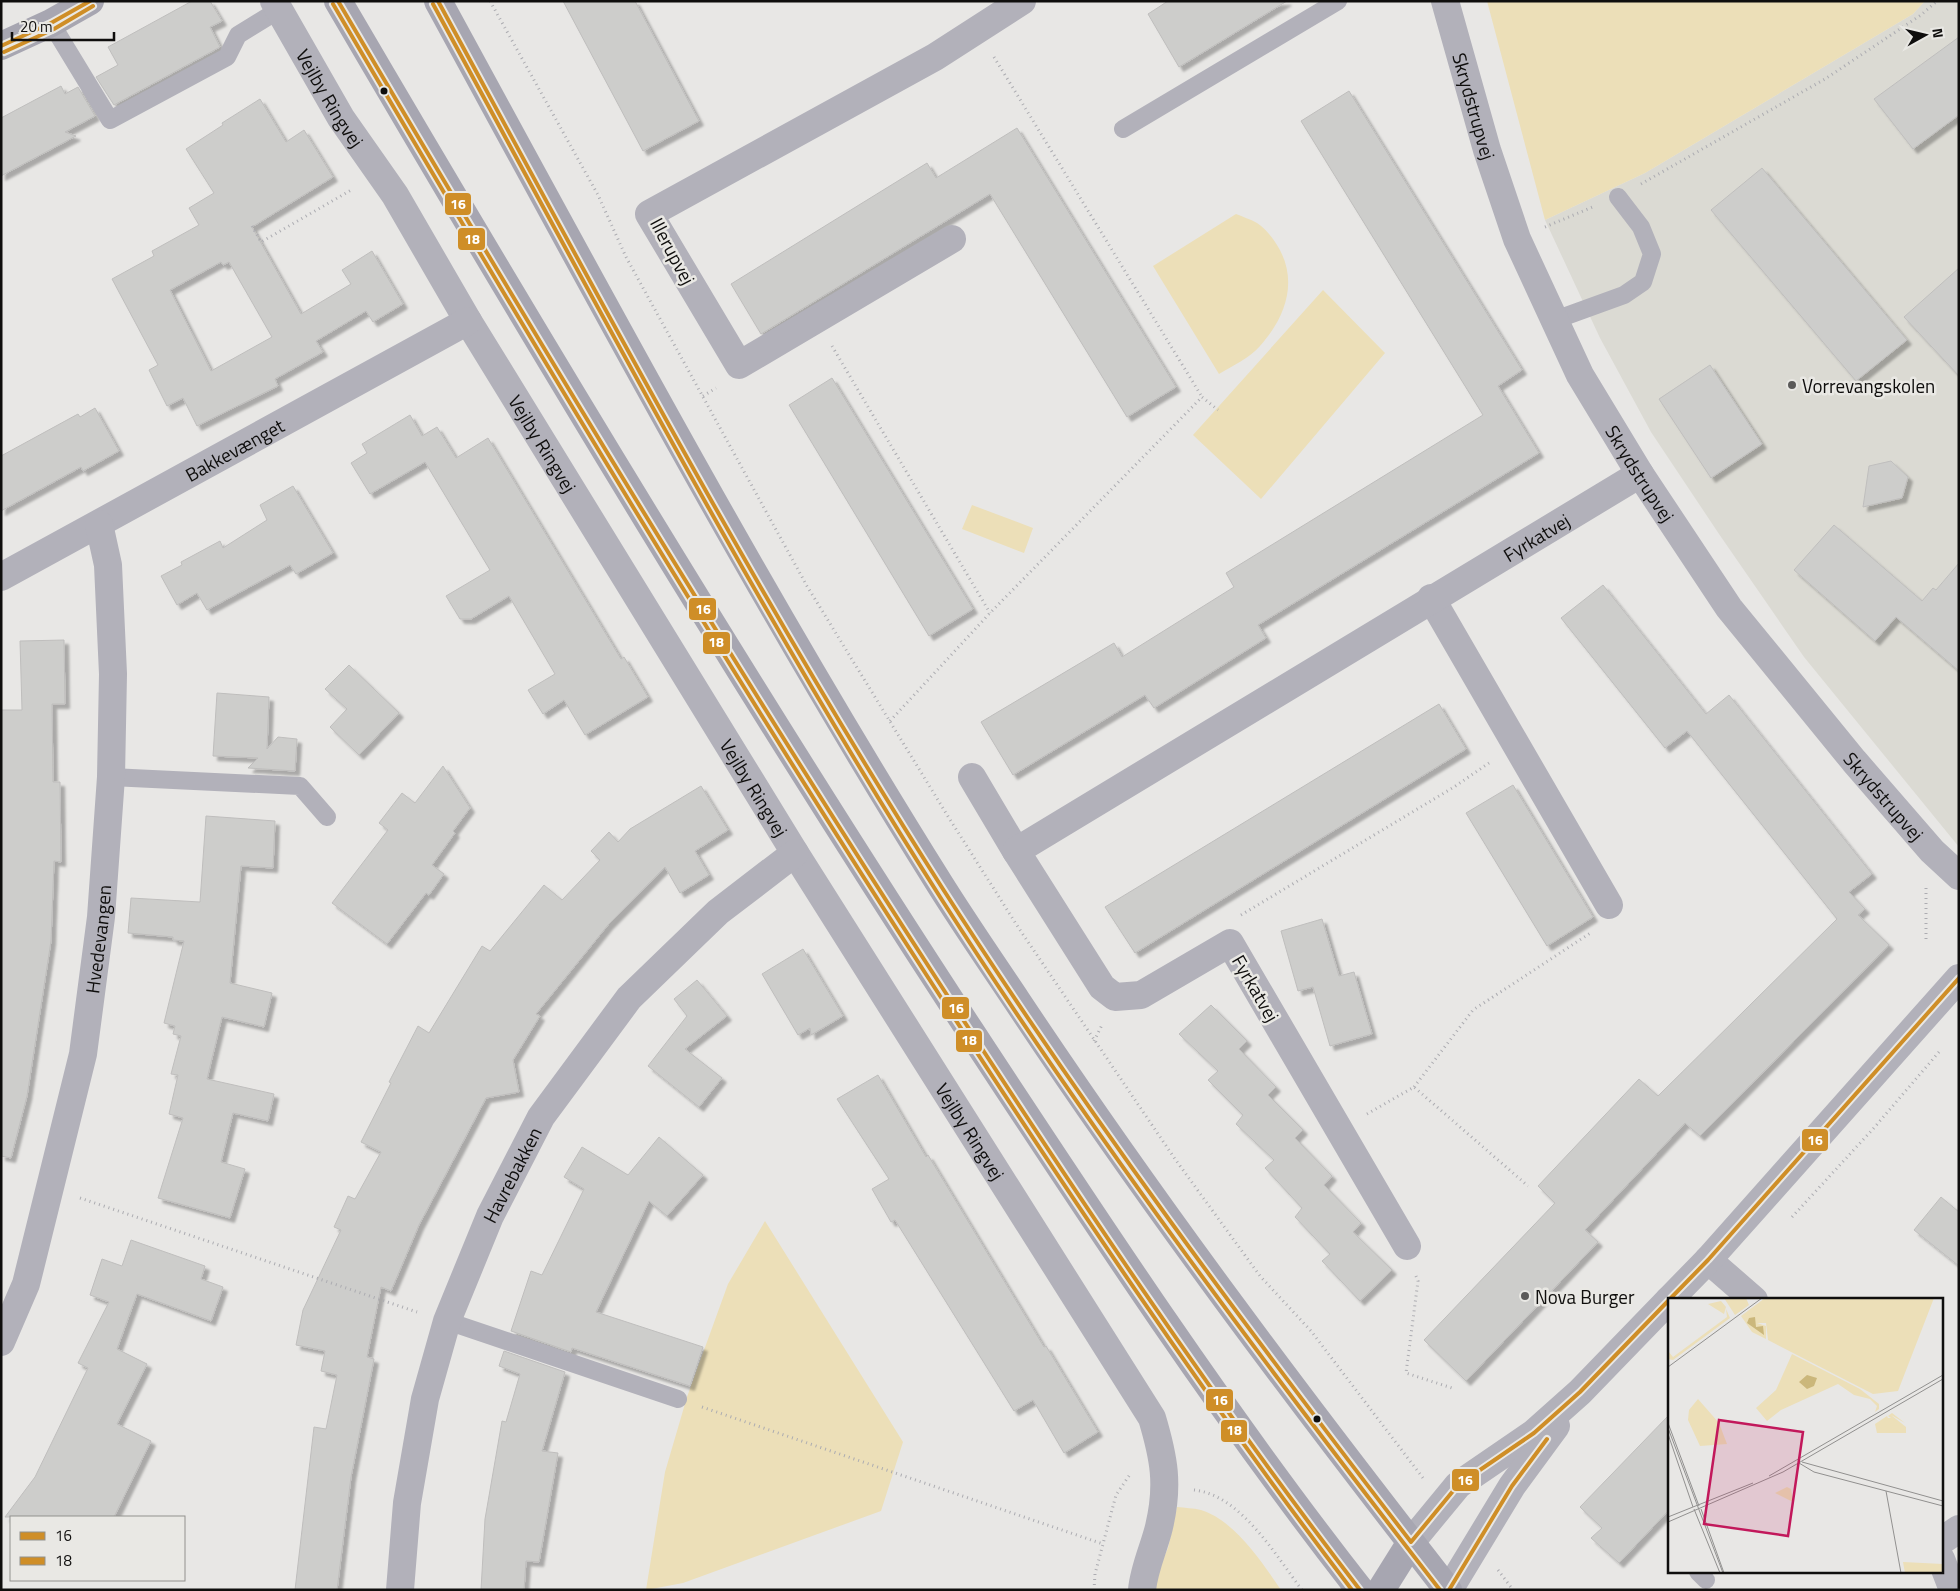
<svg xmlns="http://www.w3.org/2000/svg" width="1960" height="1591" viewBox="0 0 1960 1591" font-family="'Titillium Web',sans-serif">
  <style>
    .built { fill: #dbdad3 }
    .green { fill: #ecdfb8 }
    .building { fill: #cdcdcb; stroke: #bfbebd; fill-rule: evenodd; filter: url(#shadow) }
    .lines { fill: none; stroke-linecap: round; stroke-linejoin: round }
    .path { stroke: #acacb1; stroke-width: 3; stroke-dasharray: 1 4; stroke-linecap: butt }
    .lane { stroke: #b2b1ba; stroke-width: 18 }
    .street { stroke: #b2b1ba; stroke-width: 28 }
    .secondary { stroke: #a7a6b1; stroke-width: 28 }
    .bus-1-casing { stroke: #e9e8e4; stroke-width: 8 }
    .bus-2-casing { stroke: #e9e8e4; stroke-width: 8 }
    .bus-1 { stroke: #cf8e27; stroke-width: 4 }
    .bus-2 { stroke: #cf8e27; stroke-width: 4 }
    .bus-dot { fill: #0f0e0d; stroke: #e9e8e4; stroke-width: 2 }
    .poi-dot { fill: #5b5a59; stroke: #e9e8e4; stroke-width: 2 }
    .labels { text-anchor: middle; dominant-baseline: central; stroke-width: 5; stroke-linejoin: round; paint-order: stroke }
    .street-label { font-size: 19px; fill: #0f0e0d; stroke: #e9e8e4 }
    .poi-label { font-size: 19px; fill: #0f0e0d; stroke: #e9e8e4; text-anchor: start }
    .inset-road { fill: none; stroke: #91908f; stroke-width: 1 }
    .view { fill: #c2185b; fill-opacity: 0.15; stroke: #c2185b; stroke-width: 2.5 }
    .inset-edge { fill: none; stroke: #0f0e0d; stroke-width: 2.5 }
    .line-badge { stroke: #e9e8e4; stroke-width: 2 }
    .badge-label { font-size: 14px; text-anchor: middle; font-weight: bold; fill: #fff }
  </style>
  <defs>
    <filter id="shadow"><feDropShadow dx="4.5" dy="4.5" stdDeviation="1" flood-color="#0004"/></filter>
  </defs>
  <rect width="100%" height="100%" fill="#e8e7e5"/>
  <path class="built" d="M 1925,1 L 1959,1 L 1959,847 L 1804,657 L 1719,534 L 1651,432 L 1600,338 L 1545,220 L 1645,173 L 1913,14 Z"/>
  <path class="green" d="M 1487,1 L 1925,1 L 1913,14 L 1645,173 L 1545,220 Z
    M 1236,214 C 1243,217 1250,219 1257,223 C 1265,228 1272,237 1277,245 C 1299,280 1286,317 1260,346 C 1250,358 1232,366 1219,374 L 1153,266 Z
    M 1323,290 L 1385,353 L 1261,499 L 1193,435 Z
    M 972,505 L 1033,528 L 1024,553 L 962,529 Z
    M 765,1221 L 903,1442 L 881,1511 L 683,1583 L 646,1590 L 665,1472 L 687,1397 L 728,1284 Z
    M 1177,1507 C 1185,1508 1193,1508 1201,1510 C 1234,1520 1262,1562 1281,1590 L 1153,1590 L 1157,1573 L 1168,1548 Z"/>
  <path class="building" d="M 192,1 L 210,1 L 222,21 L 210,27 L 220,47 L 114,105 L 96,77 L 118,65 L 108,47 Z
    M 563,1 L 635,1 L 699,121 L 643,151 Z
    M 1168,1 L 1287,1 L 1179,67 L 1148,14 Z
    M 1959,37 L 1959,115 L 1913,149 L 1874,99 Z
    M 61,86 L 65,94 L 78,87 L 95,116 L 65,132 L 76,136 L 1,176 L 1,118 Z
    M 1349,91 L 1522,370 L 1498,386 L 1539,453 L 1258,625 L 1266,638 L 1154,708 L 1145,695 L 1013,775 L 981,722 L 1114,643 L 1122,657 L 1234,587 L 1226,573 L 1483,415 L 1301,121 Z
    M 260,99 L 286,142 L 304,130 L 333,177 L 252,227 L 301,314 L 351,284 L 342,270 L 372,251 L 403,304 L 373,322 L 366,311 L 316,341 L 323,352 L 275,379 L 278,386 L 197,426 L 183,398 L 167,406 L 149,370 L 158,365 L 112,279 L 154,256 L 152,251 L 199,225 L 189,208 L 214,193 L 186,149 L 223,125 L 222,123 ZM 221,262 L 223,265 L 229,262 L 272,337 L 211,371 L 170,290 Z
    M 1017,128 L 1176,387 L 1127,417 L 990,194 L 761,334 L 731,284 L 927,163 L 936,178 Z
    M 1762,168 L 1907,340 L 1856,381 L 1711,210 Z
    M 1959,268 L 1959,376 L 1904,317 Z
    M 1710,365 L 1762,444 L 1711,478 L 1659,399 Z
    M 832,378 L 973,609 L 929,636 L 789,405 Z
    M 95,408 L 119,451 L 83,471 L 81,467 L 1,511 L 1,456 L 78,414 L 80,417 Z
    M 410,415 L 422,436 L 437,427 L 456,458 L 488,438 L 621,659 L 624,657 L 648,697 L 585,735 L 564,700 L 543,714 L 528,690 L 555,674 L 509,596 L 471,619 L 460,619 L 446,596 L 490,570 L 425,462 L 370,494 L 351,463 L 367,453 L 362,444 Z
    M 1891,461 L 1908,477 L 1902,498 L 1863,507 L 1869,466 Z
    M 293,486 L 333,553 L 296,574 L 290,565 L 207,610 L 197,593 L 177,605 L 161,576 L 182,565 L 181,562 L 220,541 L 223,548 L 267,520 L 260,505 Z
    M 1834,525 L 1922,601 L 1933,588 L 1936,590 L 1959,563 L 1959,671 L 1896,617 L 1875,641 L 1794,570 Z
    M 1603,585 L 1706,714 L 1729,695 L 1872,874 L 1849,892 L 1865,909 L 1858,915 L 1889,945 L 1700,1136 L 1685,1123 L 1585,1230 L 1598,1242 L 1466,1381 L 1424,1340 L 1555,1203 L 1538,1186 L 1639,1079 L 1658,1096 L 1837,919 L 1687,731 L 1665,748 L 1561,618 Z
    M 64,640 L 65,704 L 52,704 L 53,782 L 60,782 L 61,862 L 54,861 L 51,941 L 27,1096 L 11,1158 L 1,1156 L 1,710 L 22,710 L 20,641 Z
    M 349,665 L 399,713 L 359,755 L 330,727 L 347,709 L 325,689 Z
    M 217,693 L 269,697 L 267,749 L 278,737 L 297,739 L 295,771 L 248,768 L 258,758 L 213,756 Z
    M 1439,704 L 1466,749 L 1135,953 L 1105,907 Z
    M 443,766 L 470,808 L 453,831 L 455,833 L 432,865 L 444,874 L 429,895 L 426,893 L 387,944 L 332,903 L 388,830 L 379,823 L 402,793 L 415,803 Z
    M 1513,785 L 1593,917 L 1547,946 L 1466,813 Z
    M 701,786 L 728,830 L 695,851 L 709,875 L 680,893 L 665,867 L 608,925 L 536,1014 L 540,1016 L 513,1060 L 519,1092 L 486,1098 L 419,1225 L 391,1291 L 381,1287 L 367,1357 L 374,1359 L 351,1477 L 337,1590 L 295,1590 L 314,1427 L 326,1429 L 337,1375 L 321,1371 L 325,1351 L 296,1345 L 303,1310 L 341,1230 L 334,1227 L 348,1196 L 355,1199 L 381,1152 L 361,1142 L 391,1083 L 389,1082 L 418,1026 L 429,1033 L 482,946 L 490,951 L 544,885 L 562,900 L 600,860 L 591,851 L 609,832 L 618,842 L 630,829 Z
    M 206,816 L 275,821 L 273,868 L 241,866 L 230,983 L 272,993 L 264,1027 L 222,1017 L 207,1079 L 274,1094 L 268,1121 L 233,1113 L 221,1162 L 245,1169 L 230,1218 L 158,1198 L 183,1118 L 169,1114 L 178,1075 L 171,1074 L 181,1036 L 173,1034 L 175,1026 L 164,1023 L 184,941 L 173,940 L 173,937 L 128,933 L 131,898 L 200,902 Z
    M 1322,919 L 1339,976 L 1354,972 L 1372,1034 L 1330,1046 L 1313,987 L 1298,991 L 1281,931 Z
    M 803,949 L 843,1016 L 811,1035 L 810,1028 L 798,1035 L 762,974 Z
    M 697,980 L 727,1016 L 685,1049 L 722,1078 L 699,1107 L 648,1066 L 687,1016 L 674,999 Z
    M 1211,1005 L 1247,1041 L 1239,1049 L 1276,1087 L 1268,1095 L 1303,1130 L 1295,1138 L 1332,1176 L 1324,1185 L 1361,1223 L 1353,1232 L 1392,1270 L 1360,1301 L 1322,1261 L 1330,1254 L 1295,1217 L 1302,1208 L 1265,1168 L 1274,1160 L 1236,1124 L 1243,1115 L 1208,1080 L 1218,1071 L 1179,1034 Z
    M 878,1075 L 926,1157 L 928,1155 L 1044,1347 L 1046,1346 L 1098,1432 L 1064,1453 L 1033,1400 L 1014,1411 L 895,1220 L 891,1222 L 872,1189 L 889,1179 L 837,1099 Z
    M 659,1137 L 703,1175 L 667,1216 L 649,1201 L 596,1312 L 703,1347 L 690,1386 L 572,1348 L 571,1352 L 511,1331 L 531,1271 L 542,1275 L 584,1189 L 564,1177 L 582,1147 L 628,1175 Z
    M 1941,1197 L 1959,1212 L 1959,1266 L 1914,1230 Z
    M 131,1240 L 205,1266 L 201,1279 L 223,1287 L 211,1321 L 137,1294 L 117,1349 L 147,1364 L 117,1424 L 151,1441 L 114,1517 L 5,1517 L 35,1477 L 88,1368 L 78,1363 L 109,1302 L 90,1295 L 102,1259 L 122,1266 Z
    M 504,1351 L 565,1372 L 542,1451 L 558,1453 L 539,1562 L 526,1561 L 524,1590 L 481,1590 L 485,1519 L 502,1421 L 506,1422 L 520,1374 L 499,1366 Z
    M 1669,1415 L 1669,1510 L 1619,1563 L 1591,1538 L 1602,1528 L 1580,1507 Z"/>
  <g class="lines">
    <path class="path" d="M 490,1 L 598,195 L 626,257 L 807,586 L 949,818 L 1018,927 L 1175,1159 L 1260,1276 L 1311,1331 L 1423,1478
      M 994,57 L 1202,397
      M 1641,184 L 1825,79 L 1921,15 L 1937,1
      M 252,226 L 261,242 L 353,189
      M 1545,227 L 1595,206
      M 832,346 L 990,613
      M 703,396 L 716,388
      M 890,721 L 990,613 L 1202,397 L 1218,410
      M 1926,888 L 1926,943
      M 1241,915 L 1454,787 L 1489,763
      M 1094,1041 L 1102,1025
      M 1414,1087 L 1473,1010 L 1592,932
      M 1367,1114 L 1414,1087 L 1528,1186
      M 80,1198 L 417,1312
      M 1792,1217 L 1873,1129 L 1939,1052
      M 1416,1276 L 1418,1281 L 1406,1373 L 1455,1389
      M 702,1407 L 1103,1544
      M 1194,1490 C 1241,1495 1276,1556 1302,1590
      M 1498,1570 L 1513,1590
      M 1094,1590 L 1095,1574 L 1116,1495 L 1131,1473"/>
    <path class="lane" d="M 51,23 L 110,120 L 227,57 L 238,35 L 277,11
      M 1123,129 L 1338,1
      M 1555,320 L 1624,295 L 1643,282 L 1652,254 L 1641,227 L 1618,197
      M 111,777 L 300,786 L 327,817
      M 447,1321 L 678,1399
      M 1698,1572 L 1706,1580"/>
    <g class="street">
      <path id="s1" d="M 274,1 L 341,118 L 395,195 L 468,321 L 795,853 L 1152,1418 C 1164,1458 1169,1485 1159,1527 C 1154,1548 1144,1568 1142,1590"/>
      <path id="s2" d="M 1445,1 L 1487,150 L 1517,239 L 1580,375 L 1640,474 L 1729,608 L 1854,761 L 1932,851 L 1959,876"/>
      <path d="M 952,239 L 739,365 L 649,214 L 935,57 L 1022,1"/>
      <path id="s3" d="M 1,577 L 468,321"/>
      <path d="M 1431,598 L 1609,905"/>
      <path d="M 972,777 L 1016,851"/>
      <path id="s4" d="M 1407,1246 L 1230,943 L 1141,995 L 1115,997 L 1102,987 L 1016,851 L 1640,474"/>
      <path d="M 1708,1260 L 1754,1300"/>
      <path d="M 1669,1300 L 1708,1260 L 1959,978"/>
      <path id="s5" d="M 1,1342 L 26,1284 L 83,1054 L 101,917 L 111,777 L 113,674 L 108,565 L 99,524"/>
      <path d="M 1941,1541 L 1959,1529"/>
      <path d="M 1411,1542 L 1458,1485 L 1534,1433 L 1580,1392 L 1669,1300"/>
      <path d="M 1941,1559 L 1953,1590"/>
      <path id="s6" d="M 400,1590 L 407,1503 L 425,1399 L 447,1321 L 490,1216 L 541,1117 L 629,998 L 718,912 L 795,853"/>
      <path d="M 1449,1590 L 1512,1486 L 1556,1426"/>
    </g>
    <path class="secondary" d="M 338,1 C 541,348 749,693 969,1029 C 1094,1219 1219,1410 1360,1590
      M 438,1 C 600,298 759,596 939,883 C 964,923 991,962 1017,1001 C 1152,1204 1298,1398 1448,1590
      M 1,46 L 51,23 L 90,1
      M 1381,1590 L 1411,1542"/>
    <g class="bus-1-casing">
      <path id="bus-1" d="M 338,1 C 532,332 730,660 938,981 C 1072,1188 1209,1394 1360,1590
        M 438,1 C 600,300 759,600 941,886 C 1086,1113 1247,1329 1411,1542 L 1458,1485 L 1534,1433 L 1580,1392 L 1669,1300
        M 1,46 L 51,23 L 90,1
        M 1669,1300 L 1708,1260 L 1959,978
        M 1449,1590 L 1512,1486 L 1547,1439"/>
    </g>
    <g class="bus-2-casing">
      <path id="bus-2" d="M 333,4 C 526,334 723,661 931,982 C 1065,1189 1202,1394 1352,1590
        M 433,4 C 597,305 757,610 942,900 C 1095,1139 1266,1366 1440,1590
        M 4,52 L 54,29 L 93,6"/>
    </g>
    <use href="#bus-1" class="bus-1"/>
    <use href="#bus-2" class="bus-2"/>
  </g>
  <g class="bus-dot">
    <circle cx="384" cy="91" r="4.5"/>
    <circle cx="1317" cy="1419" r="4.5"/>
  </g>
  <g class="poi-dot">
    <circle cx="1792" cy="385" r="5"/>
    <circle cx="1525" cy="1296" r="5"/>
  </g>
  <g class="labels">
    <g class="street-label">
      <text stroke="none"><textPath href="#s1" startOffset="112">Vejlby Ringvej</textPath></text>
      <text stroke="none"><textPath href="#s2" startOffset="109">Skrydstrupvej</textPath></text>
      <text transform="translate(673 251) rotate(62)">Illerupvej</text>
      <text stroke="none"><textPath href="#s1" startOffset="518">Vejlby Ringvej</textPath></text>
      <text stroke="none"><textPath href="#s3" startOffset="266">Bakkevænget</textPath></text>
      <text stroke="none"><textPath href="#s2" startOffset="514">Skrydstrupvej</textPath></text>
      <text stroke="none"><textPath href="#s4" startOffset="1265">Fyrkatvej</textPath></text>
      <text stroke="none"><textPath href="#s1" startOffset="922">Vejlby Ringvej</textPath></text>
      <text stroke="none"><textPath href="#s2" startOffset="919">Skrydstrupvej</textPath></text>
      <text stroke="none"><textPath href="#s5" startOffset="416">Hvedevangen</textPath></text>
      <text transform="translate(1256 988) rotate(60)">Fyrkatvej</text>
      <text stroke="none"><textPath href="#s1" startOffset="1328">Vejlby Ringvej</textPath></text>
      <text stroke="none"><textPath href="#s6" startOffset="434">Havrebakken</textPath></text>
    </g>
    <g class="poi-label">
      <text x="1802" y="385">Vorrevangskolen</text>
      <text x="1535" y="1296">Nova Burger</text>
    </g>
  </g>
  <g transform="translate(1668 1298)">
    <rect width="275" height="275" fill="#e8e7e5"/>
    <path d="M 56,0 L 78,0 L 81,7 L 67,17 ZM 97,0 L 266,0 L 230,93 L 205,96 L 100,42 L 98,25 L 89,25 L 98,28 L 98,41 L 84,34 L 73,18 ZM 53,3 L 58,9 L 56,16 L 40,6 ZM 58,11 L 62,20 L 5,62 L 0,61 L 0,53 L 5,59 L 59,19 ZM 124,56 L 192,91 L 211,106 L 211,111 L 207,114 L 209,108 L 202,101 L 186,97 L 170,86 L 113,112 L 99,123 L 88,110 L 108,92 ZM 30,101 L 51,125 L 59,146 L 32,148 L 20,122 L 21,112 ZM 224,115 L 237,125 L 223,117 L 238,129 L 238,135 L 209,135 L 207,126 L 219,118 L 220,120 L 223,120 L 220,118 ZM 119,189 L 123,191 L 125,204 L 107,195 ZM 235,264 L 275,266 L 275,275 L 237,275 Z" fill="#ecdfb8"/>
    <path d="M 87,19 L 88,29 L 95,28 L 96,37 L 79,25 L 81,20 ZM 139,77 L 149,80 L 146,88 L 139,91 L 131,84 Z" fill="#cbb77b"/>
    <path class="inset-road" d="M 0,69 L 94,0M 0,125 L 31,208M 0,130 L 55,275M 0,136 L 25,209M 134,164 L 275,203M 131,165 L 146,174 L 275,208M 101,178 L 275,77M 218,193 L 233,275M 26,211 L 52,275M 33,211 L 56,275M 0,219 L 85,185M 0,224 L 115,174 L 275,81"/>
    <path class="view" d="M 51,122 L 135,134 L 120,238 L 36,226 Z"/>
    <rect width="275" height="275" class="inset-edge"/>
  </g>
  <g class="line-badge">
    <rect x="444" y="192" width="28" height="24" rx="5" fill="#cf8e27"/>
    <rect x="457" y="227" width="29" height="24" rx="5" fill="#cf8e27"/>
    <rect x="688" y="597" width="29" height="24" rx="5" fill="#cf8e27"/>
    <rect x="702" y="631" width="29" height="24" rx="5" fill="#cf8e27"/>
    <rect x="941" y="996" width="29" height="24" rx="5" fill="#cf8e27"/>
    <rect x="955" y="1029" width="28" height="24" rx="5" fill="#cf8e27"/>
    <rect x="1801" y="1128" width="28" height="24" rx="5" fill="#cf8e27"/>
    <rect x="1205" y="1388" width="29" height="24" rx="5" fill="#cf8e27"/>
    <rect x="1220" y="1419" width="28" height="24" rx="5" fill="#cf8e27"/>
    <rect x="1451" y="1468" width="29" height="24" rx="5" fill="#cf8e27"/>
  </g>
  <g class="badge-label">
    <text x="458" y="209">16</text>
    <text x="472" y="244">18</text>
    <text x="703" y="614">16</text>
    <text x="716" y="647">18</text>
    <text x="956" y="1013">16</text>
    <text x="969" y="1045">18</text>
    <text x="1815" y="1145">16</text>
    <text x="1220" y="1405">16</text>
    <text x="1234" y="1435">18</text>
    <text x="1465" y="1485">16</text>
  </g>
  <rect width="1960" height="1591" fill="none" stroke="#0f0e0d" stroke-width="5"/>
  <rect x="10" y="1516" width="175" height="65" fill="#e9e8e4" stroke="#92918e"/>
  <rect x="20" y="1532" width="25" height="8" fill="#cf8e27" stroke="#92918e"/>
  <text x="55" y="1541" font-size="15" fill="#0f0e0d">16</text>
  <rect x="20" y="1557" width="25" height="8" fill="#cf8e27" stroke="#92918e"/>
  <text x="55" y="1566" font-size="15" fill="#0f0e0d">18</text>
  <g transform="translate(1925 35) rotate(82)" stroke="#e9e8e4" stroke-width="4" paint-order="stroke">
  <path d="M0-4L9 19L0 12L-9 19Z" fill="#0f0e0d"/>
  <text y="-8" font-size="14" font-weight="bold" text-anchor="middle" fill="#0f0e0d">N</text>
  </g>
  <path d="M12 32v8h102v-8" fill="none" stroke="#0f0e0d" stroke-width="2.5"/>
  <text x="20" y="32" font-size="15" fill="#0f0e0d" stroke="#e9e8e4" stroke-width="4" paint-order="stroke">20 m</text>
</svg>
